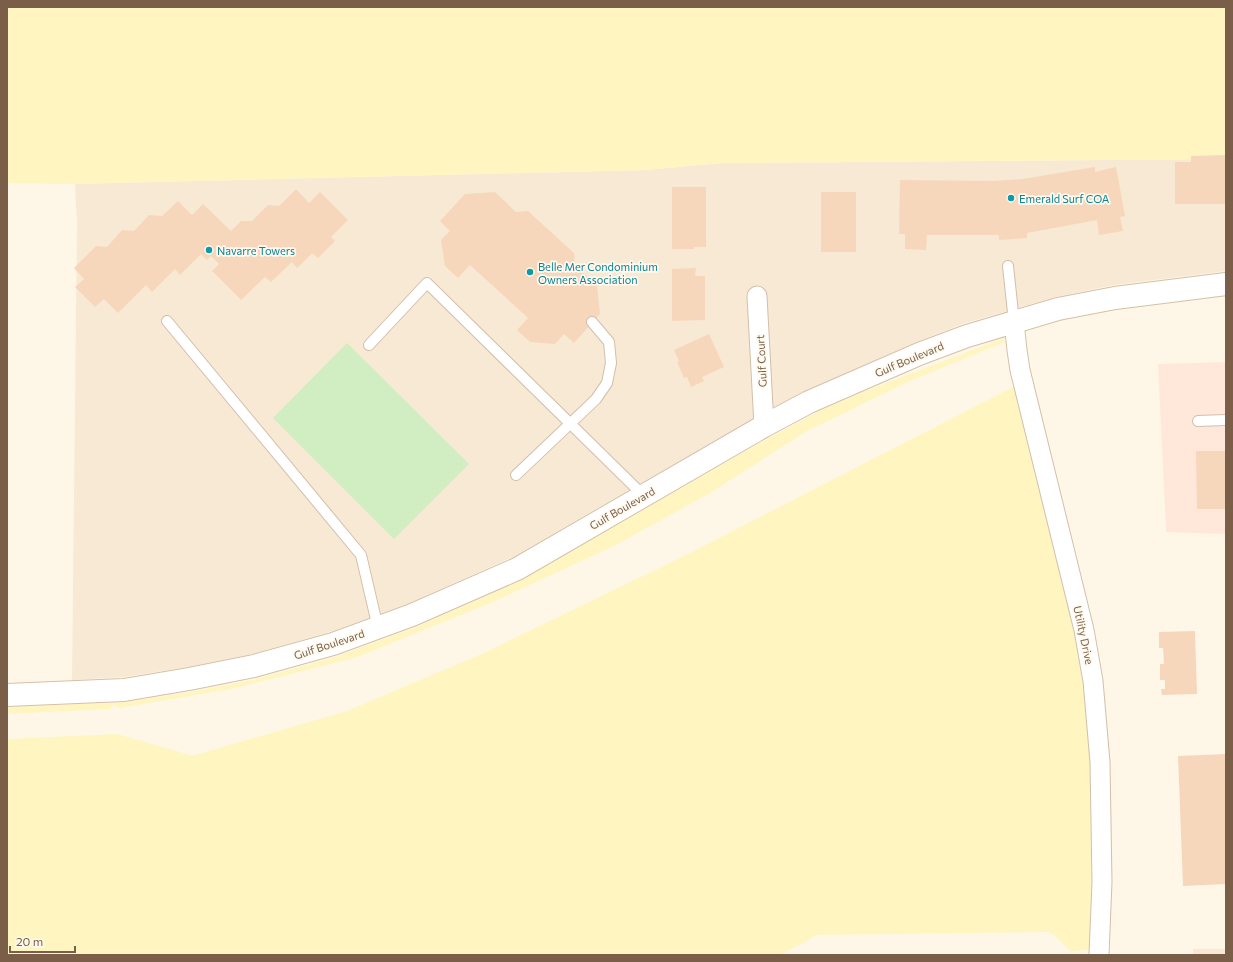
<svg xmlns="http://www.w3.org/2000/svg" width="1233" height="962" viewBox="0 0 1233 962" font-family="Commissioner,sans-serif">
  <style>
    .residential { fill: #f7e9d4 }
    .commercial { fill: #ffe8da }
    .green { fill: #d1eec3 }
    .sand { fill: #fff5c0 }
    .building { fill: #f7d7bb }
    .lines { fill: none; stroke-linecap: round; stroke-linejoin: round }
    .service-casing { stroke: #d2bfab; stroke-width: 12 }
    .minor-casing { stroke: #d2bfab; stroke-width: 21 }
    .secondary-casing { stroke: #d5c0a8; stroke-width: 24 }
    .service { stroke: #fff; stroke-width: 10 }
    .minor { stroke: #fff; stroke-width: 19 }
    .secondary { stroke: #fff; stroke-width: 22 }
    .culture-dot { fill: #0f9aa8; stroke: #fffaef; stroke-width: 1.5 }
    .labels { text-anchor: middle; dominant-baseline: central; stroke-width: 3.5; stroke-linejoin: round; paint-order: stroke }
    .culture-label { font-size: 11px; fill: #0d838f; stroke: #fffaef; text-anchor: start }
    .street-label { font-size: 11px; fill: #7b5e48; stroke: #fffaef }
  </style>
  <rect width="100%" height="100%" fill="#fef7e7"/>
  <path class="residential" d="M 1226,159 L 1226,271 L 1114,285 L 1056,297 L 965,323 L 916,342 L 805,391 L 759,415 L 513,557 L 409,603 L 330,632 L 252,654 L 187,667 L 124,677 L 72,680 L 77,222 L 75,184 L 646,170 L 721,163 Z
    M 1193,949 L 1226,949 L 1226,955 L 1193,955 Z"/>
  <path class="commercial" d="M 1226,362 L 1226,534 L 1166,532 L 1158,364 Z"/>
  <path class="green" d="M 347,343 L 469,464 L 394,539 L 273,418 Z"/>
  <path class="sand" d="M 7,7 L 1226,7 L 1226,159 L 721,163 L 646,170 L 68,184 L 7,183 Z
    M 1004,338 L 1005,342 L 912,380 L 807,431 L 710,493 L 616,545 L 493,602 L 355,658 L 231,689 L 120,708 L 112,705 L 111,709 L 7,714 L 7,707 L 124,702 L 190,692 L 256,679 L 335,657 L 416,627 L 522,580 L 752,447 L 821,410 L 868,390 Z
    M 1017,385 L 1093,687 L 1100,948 L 1071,952 L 1053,934 L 1047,932 L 816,935 L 807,941 L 779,955 L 7,955 L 7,739 L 117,734 L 190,755 L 195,755 L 347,711 L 484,653 L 684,556 Z"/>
  <path class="building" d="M 1226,155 L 1226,204 L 1175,204 L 1175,162 L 1191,162 L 1191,156 Z
    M 1095,167 L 1095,172 L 1116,167 L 1125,216 L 1120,217 L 1123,231 L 1099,235 L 1097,220 L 1027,233 L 1027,238 L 999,240 L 999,235 L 927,235 L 926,250 L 905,249 L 905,234 L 899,234 L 900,180 L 992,181 L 1023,179 Z
    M 672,187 L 706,187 L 706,247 L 694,247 L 694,249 L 672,249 Z
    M 296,189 L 309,203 L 320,192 L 348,220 L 331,237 L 335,241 L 318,258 L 312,253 L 297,268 L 292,262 L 271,282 L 265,277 L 241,300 L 212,271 L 219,264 L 211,256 L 207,260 L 201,254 L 180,275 L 175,269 L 152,292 L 146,285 L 118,313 L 104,299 L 95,307 L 75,287 L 84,279 L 74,268 L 96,246 L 107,247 L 122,230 L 134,231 L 149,215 L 162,216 L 178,201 L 192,215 L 203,204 L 231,231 L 241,221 L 252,221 L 268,205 L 279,206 Z
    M 495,192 L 516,212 L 528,211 L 574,253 L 575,265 L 597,285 L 600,314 L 574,343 L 564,334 L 555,344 L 530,342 L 517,330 L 528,318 L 470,265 L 458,278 L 445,266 L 441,240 L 450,231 L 440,221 L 465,194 Z
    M 821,192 L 856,192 L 856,252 L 821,252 Z
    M 696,268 L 695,276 L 705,276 L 705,320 L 672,321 L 672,269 Z
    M 709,334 L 724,367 L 702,377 L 704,381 L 691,387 L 687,377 L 684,378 L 677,362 L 679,361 L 674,350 Z
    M 1196,451 L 1226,451 L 1226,509 L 1197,509 Z
    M 1195,631 L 1197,694 L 1162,695 L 1161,689 L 1165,689 L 1165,680 L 1160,680 L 1160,664 L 1164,664 L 1163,648 L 1159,648 L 1159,632 Z
    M 1226,754 L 1226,884 L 1183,886 L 1178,756 Z"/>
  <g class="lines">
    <g class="service-casing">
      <path id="service" d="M 1008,266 L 1014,322
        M 167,321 L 361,555 L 378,628
        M 369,345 L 427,283 L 644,496
        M 1198,421 L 1226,420
        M 516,475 L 596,399 L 607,383 L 611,363 L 609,342 L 592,322"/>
    </g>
    <g class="minor-casing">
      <path id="minor" d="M 757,296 L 764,426
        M 1014,322 L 1017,350 L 1020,370 L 1084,630 L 1093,681 L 1100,762 L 1102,882 L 1099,955"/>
    </g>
    <g class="secondary-casing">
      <path id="secondary" d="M 7,695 L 124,690 L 189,679 L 254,666 L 333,644 L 412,615 L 517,569 L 764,426 L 809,402 L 919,354 L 967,336 L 1058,309 L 1115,298 L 1226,284"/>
    </g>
    <use href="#service" class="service"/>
    <use href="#minor" class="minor"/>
    <use href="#secondary" class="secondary"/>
  </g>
  <g class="culture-dot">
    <circle cx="1011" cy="198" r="4"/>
    <circle cx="209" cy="250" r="4"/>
    <circle cx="530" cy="272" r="4"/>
  </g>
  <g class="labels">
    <g class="culture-label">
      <text x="1019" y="198">Emerald Surf COA</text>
      <text x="217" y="250">Navarre Towers</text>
      <text x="538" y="266">Belle Mer Condominium<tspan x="538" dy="13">Owners Association</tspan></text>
    </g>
    <g class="street-label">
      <text transform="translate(909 359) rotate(-23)">Gulf Boulevard</text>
      <text transform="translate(761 361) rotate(-93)">Gulf Court</text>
      <text transform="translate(622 508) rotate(-30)">Gulf Boulevard</text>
      <text transform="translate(1084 635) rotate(78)">Utility Drive</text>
      <text transform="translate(329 644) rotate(-18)">Gulf Boulevard</text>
    </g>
  </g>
  <rect width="1233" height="962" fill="none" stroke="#7b5e48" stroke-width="16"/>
  <path d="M10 946v6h65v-6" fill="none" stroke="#7b5e48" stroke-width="2"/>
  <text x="16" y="946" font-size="12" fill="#7b5e48" stroke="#fffaef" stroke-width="3" paint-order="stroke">20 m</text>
</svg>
